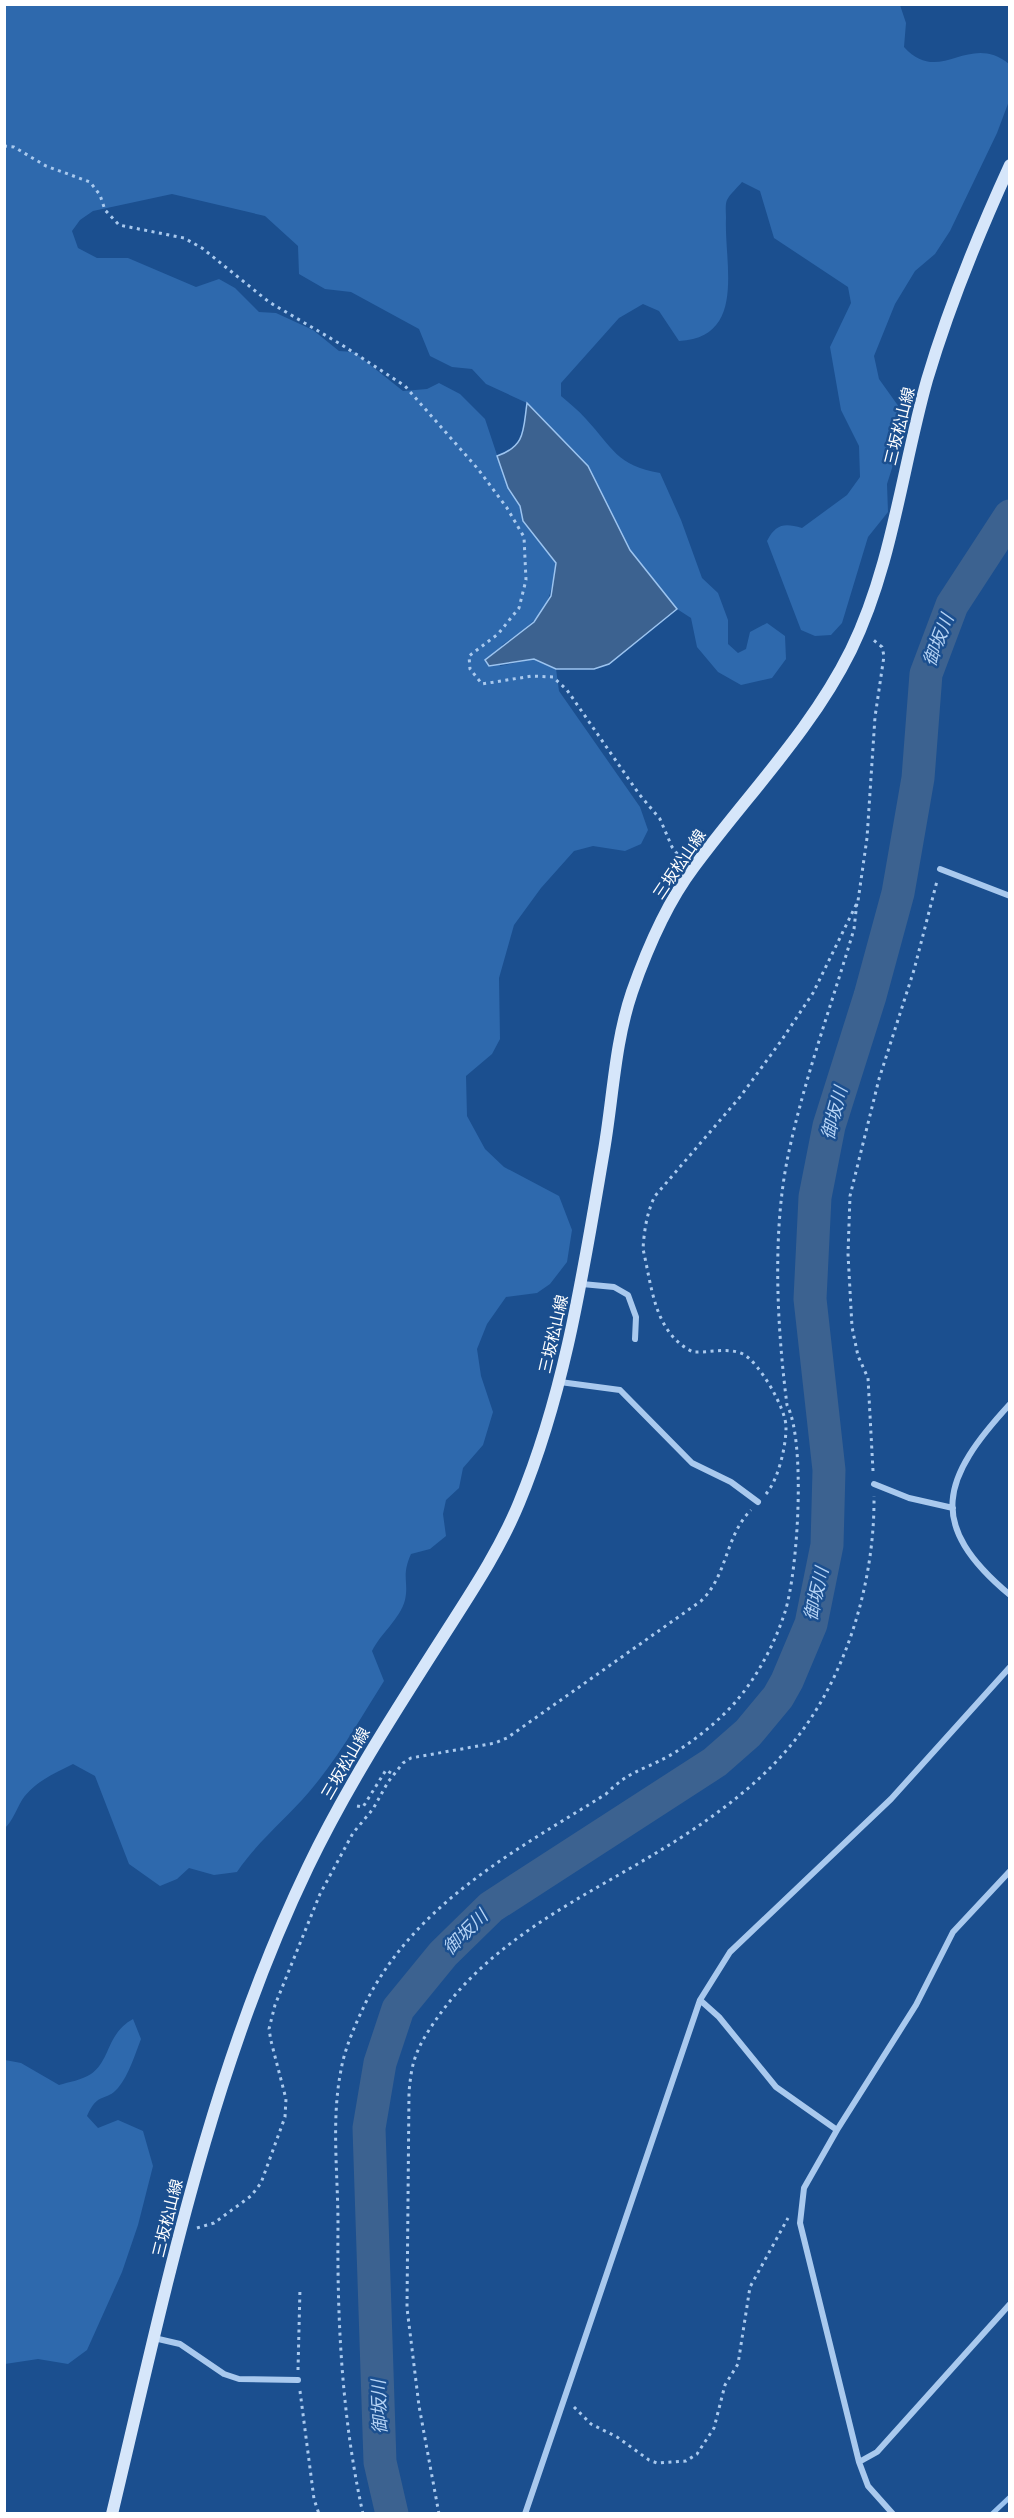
<svg xmlns="http://www.w3.org/2000/svg" width="1014" height="2518" viewBox="0 0 1014 2518" font-family="'PT Sans Narrow','Noto Sans JP',sans-serif">
  <style>
    .green { fill: #2e69ad }
    .water { fill: #3c6290; stroke: #9cc4f0; stroke-width: 1.5 }
    .lines { fill: none; stroke-linecap: round; stroke-linejoin: round }
    .stream { stroke: #9cc4f0; stroke-width: 5 }
    .river { stroke: #3c6290; stroke-width: 33 }
    .path { stroke: #a9c9ee; stroke-width: 3; stroke-dasharray: 3 4.5; stroke-linecap: butt }
    .street { stroke: #a9c9ee; stroke-width: 6 }
    .secondary { stroke: #d6e6fa; stroke-width: 12 }
    .labels { text-anchor: middle; dominant-baseline: central; stroke-width: 5; stroke-linejoin: round; paint-order: stroke }
    .street-label { font-size: 16px; fill: #fff; stroke: #1b4f8f }
    .water-label { font-size: 18px; font-style: italic; fill: #b5d3f5; stroke: #1b4f8f }
  </style>
  <rect width="100%" height="100%" fill="#1b4f8f"/>
  <path class="green" d="M 5,5 L 900,5 L 906,23 L 904,47 C 940,87 968,31 1009,64 L 1009,101 L 997,133 L 950,231 L 935,254 L 915,271 L 895,304 L 874,356 L 879,379 L 899,407 L 904,430 L 887,484 L 888,512 L 868,537 L 842,623 L 831,635 L 815,636 L 801,630 L 767,541 C 776,524 784,523 802,528 L 847,495 L 860,477 L 859,446 L 841,410 L 830,347 L 851,303 L 848,287 L 774,238 L 760,191 L 742,182 C 738,187 730,194 727,200 C 725,204 726,213 726,218 C 724,264 747,337 679,341 L 659,311 L 643,304 L 619,318 L 561,383 L 561,396 C 569,403 578,410 586,419 C 612,447 617,466 660,473 L 681,520 L 702,578 L 718,593 L 728,620 L 728,644 L 738,653 L 746,649 L 750,632 L 767,623 L 785,636 L 786,659 L 772,678 L 741,685 L 718,672 L 697,647 L 691,618 L 677,609 L 630,550 L 588,466 L 527,403 L 486,384 L 472,369 L 452,367 L 430,356 L 419,329 L 351,292 L 325,289 L 299,274 L 298,246 L 265,216 L 172,194 L 93,211 L 80,220 L 72,231 L 78,248 L 97,258 L 128,258 L 196,287 L 219,279 L 235,288 L 259,312 L 276,313 L 313,330 L 339,351 L 354,352 L 403,391 L 427,389 L 439,383 L 460,394 L 485,419 L 508,488 L 520,506 L 523,521 L 556,563 C 549,612 542,617 502,645 L 500,666 L 534,659 L 556,669 L 559,691 L 640,807 L 648,830 L 641,844 L 625,851 L 593,846 L 574,851 L 541,888 L 514,925 L 499,978 L 500,1039 L 492,1054 L 466,1076 L 467,1116 L 485,1149 L 504,1167 L 559,1196 L 572,1230 L 567,1262 L 550,1284 L 537,1293 L 506,1297 L 487,1324 L 477,1349 L 481,1376 L 493,1412 L 483,1445 L 463,1468 L 459,1488 L 446,1500 L 443,1514 L 446,1536 L 430,1549 L 411,1554 C 401,1576 409,1582 405,1600 C 400,1619 381,1633 372,1651 L 384,1681 C 360,1719 338,1758 309,1792 C 285,1820 258,1841 237,1872 L 214,1875 L 189,1868 L 177,1879 L 160,1886 L 129,1864 L 95,1776 L 73,1764 C 55,1773 34,1782 22,1800 C 16,1810 13,1820 5,1828 Z
    M 133,2019 L 141,2039 C 135,2054 129,2075 118,2088 C 106,2102 98,2091 87,2116 L 98,2128 L 118,2120 L 143,2131 L 153,2166 L 138,2225 L 122,2272 L 87,2350 L 68,2364 L 38,2359 L 5,2364 L 5,2060 L 21,2063 L 59,2085 C 69,2082 82,2080 91,2074 C 111,2060 106,2034 133,2019 Z"/>
  <path class="water" d="M 527,403 L 588,466 L 630,550 L 677,609 L 609,664 L 594,669 L 556,669 L 534,659 L 489,666 L 485,660 L 534,622 L 551,596 L 556,563 L 523,521 L 520,506 L 508,488 L 497,456 C 526,446 523,430 527,403 Z"/>
  <g class="lines">
    <path class="stream" d="M 992,2514 L 1010,2497"/>
    <path class="river" d="M 392,2514 L 380,2462 L 369,2128 L 380,2063 L 398,2009 L 443,1954 L 491,1907 L 715,1762 L 748,1733 L 778,1697 L 787,1681 L 811,1624 L 827,1545 L 829,1470 L 810,1299 L 815,1197 L 829,1126 L 870,996 L 898,893 L 918,778 L 926,674 L 952,605 L 1010,516"/>
    <path class="path" d="M 4,146 L 14,147 L 46,166 L 90,182 L 100,195 L 105,210 L 119,225 L 184,238 L 202,248 L 269,302 L 342,345 L 405,386 L 478,469 L 507,508 L 524,537 L 526,580 L 519,608 L 498,634 L 469,656 L 470,669 L 482,684 L 532,676 L 553,677 L 567,690 L 639,794 L 660,819 L 672,847 L 682,860
      M 873,1471 L 868,1378 L 858,1356 L 852,1327 L 848,1254 L 850,1196 L 879,1079 L 914,970 L 937,881
      M 766,1494 C 778,1480 786,1447 786,1428 C 787,1410 759,1362 743,1354 C 728,1347 709,1353 693,1352 C 654,1333 652,1287 643,1249 C 644,1232 647,1211 655,1196 L 740,1097 L 781,1041 L 813,993 L 858,901 L 867,838 L 875,717 L 884,656 L 882,647 L 871,638
      M 357,1806 L 363,1807 L 386,1770 L 394,1775
      M 197,2228 L 214,2223 L 251,2196 L 261,2183 L 285,2117 L 286,2099 L 271,2041 L 269,2029 L 275,2005 L 320,1894 L 353,1833 L 373,1809 L 388,1782 L 403,1763 L 411,1758 L 495,1743 L 507,1738 L 701,1601 C 728,1575 725,1536 751,1510
      M 298,2370 L 300,2288
      M 300,2391 L 314,2499 L 319,2514
      M 574,2407 L 591,2424 L 617,2437 L 649,2460 L 657,2463 L 686,2461 L 697,2454 L 714,2428 L 725,2385 L 738,2364 L 750,2287 L 788,2218
      M 363,2514 C 342,2419 337,2321 338,2225 C 338,2174 331,2120 341,2070 C 345,2047 356,2023 366,2002 C 417,1902 515,1851 606,1794 C 629,1771 641,1771 667,1757 C 687,1746 706,1731 722,1716 C 751,1689 773,1649 785,1612 C 798,1571 806,1441 787,1405 C 777,1327 772,1233 788,1156 C 804,1079 832,1004 854,929 L 857,902
      M 439,2514 L 419,2406 L 407,2308 L 409,2092 C 410,2082 411,2071 414,2061 C 419,2044 430,2028 440,2014 C 496,1937 582,1898 661,1850 C 704,1824 752,1790 785,1752 C 844,1686 875,1585 874,1496"/>
    <path class="street" d="M 940,869 L 1010,896
      M 582,1284 L 614,1287 L 628,1295 L 636,1317 L 635,1339
      M 560,1382 L 620,1390 L 692,1463 L 731,1482 L 758,1502
      M 1010,1404 C 942,1478 925,1524 1010,1595
      M 874,1484 L 909,1498 L 953,1508
      M 837,2130 L 776,2087 L 719,2017 L 700,2000 L 730,1952 L 891,1799 L 1010,1667
      M 154,2338 L 180,2344 L 224,2374 L 239,2379 L 298,2380
      M 859,2462 L 877,2452 L 1010,2304
      M 525,2514 L 700,2000
      M 893,2514 L 868,2486 L 859,2462 L 800,2223 L 804,2188 L 837,2130 L 916,2005 L 953,1932 L 1010,1871"/>
    <path class="secondary" d="M 112,2514 C 165,2293 209,2073 308,1867 C 345,1790 391,1718 437,1646 C 466,1600 498,1554 519,1503 C 565,1392 583,1273 603,1156 C 613,1101 614,1045 632,992 C 647,949 666,904 694,867 C 747,795 811,731 851,650 C 892,566 902,469 927,380 C 949,306 978,235 1010,165"/>
  </g>
  <g class="labels">
    <g class="street-label">
      <text transform="translate(899 426) rotate(-76)">三坂松山線</text>
      <text transform="translate(679 864) rotate(-56)">三坂松山線</text>
      <text transform="translate(553 1334) rotate(-77)">三坂松山線</text>
      <text transform="translate(345 1763) rotate(-60)">三坂松山線</text>
      <text transform="translate(167 2218) rotate(-76)">三坂松山線</text>
    </g>
    <g class="water-label">
      <text transform="translate(938 640) rotate(-69)">御坂川</text>
      <text transform="translate(834 1113) rotate(-75)">御坂川</text>
      <text transform="translate(816 1594) rotate(-77)">御坂川</text>
      <text transform="translate(465 1932) rotate(-45)">御坂川</text>
      <text transform="translate(379 2407) rotate(-92)">御坂川</text>
    </g>
  </g>
  <rect width="1014" height="2518" fill="none" stroke="#ffffff" stroke-width="12"/>
</svg>
